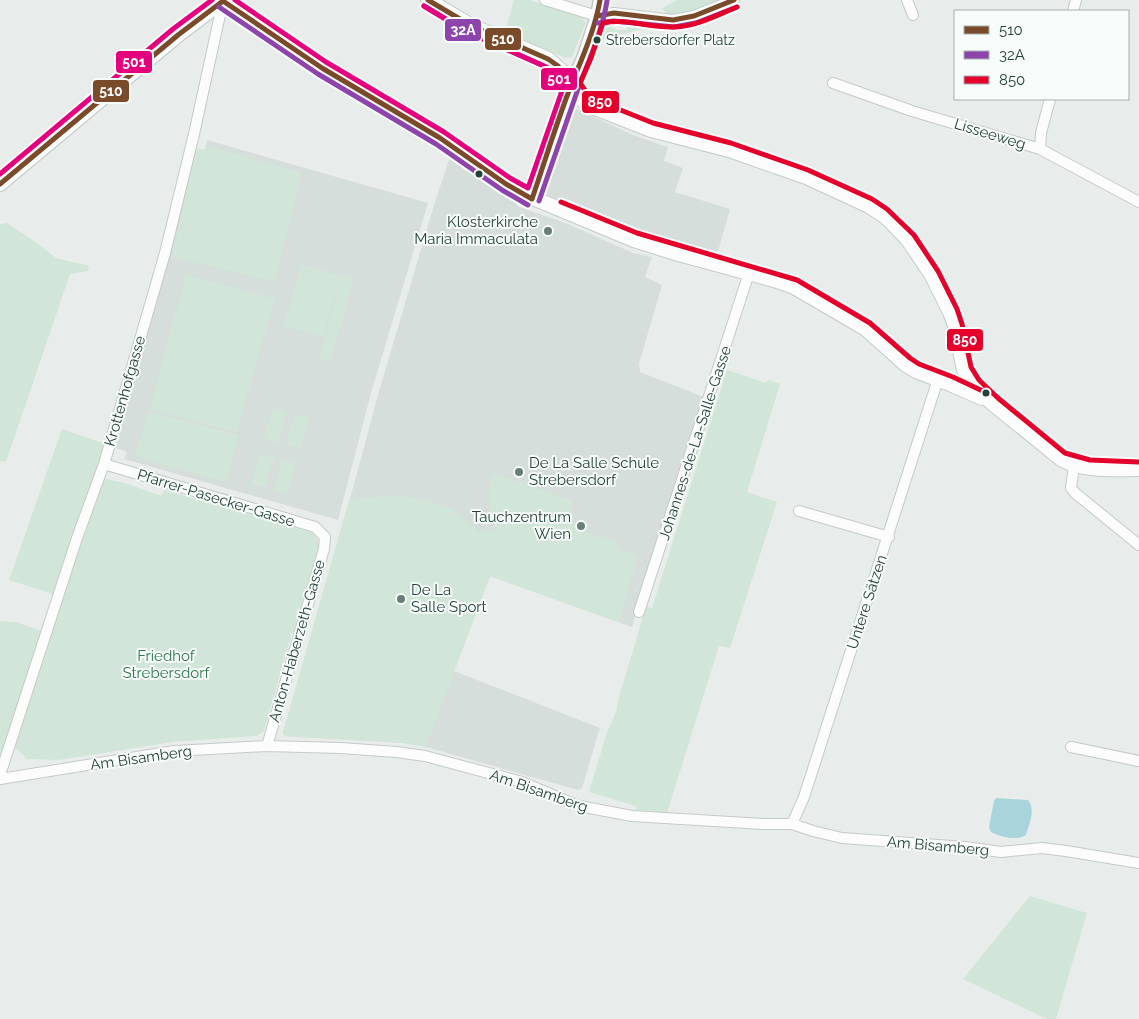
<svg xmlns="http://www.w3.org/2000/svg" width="1139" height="1019" viewBox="0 0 1139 1019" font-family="Raleway,sans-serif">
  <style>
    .built { fill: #d6dedb }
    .green { fill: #d1e6d8 }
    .water { fill: #a9d4db }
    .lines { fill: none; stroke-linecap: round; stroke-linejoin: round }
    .minor-casing { stroke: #c5cac8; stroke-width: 12 }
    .tertiary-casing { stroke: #c5cac8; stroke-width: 15 }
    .secondary-casing { stroke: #c3cbc8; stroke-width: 16 }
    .minor { stroke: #fcfcfc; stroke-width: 10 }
    .tertiary { stroke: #fcfcfc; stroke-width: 12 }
    .secondary { stroke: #fcfcfc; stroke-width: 14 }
    .bus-1-casing { stroke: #f7fbf9; stroke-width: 9 }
    .bus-2-casing { stroke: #f7fbf9; stroke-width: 9 }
    .bus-3-casing { stroke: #f7fbf9; stroke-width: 9 }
    .bus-4-casing { stroke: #f7fbf9; stroke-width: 9 }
    .bus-1 { stroke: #7a4b2a; stroke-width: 5 }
    .bus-2 { stroke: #8e44ad; stroke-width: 5 }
    .bus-3 { stroke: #e4002b; stroke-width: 5 }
    .bus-4 { stroke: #e5007d; stroke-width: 5 }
    .bus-dot { fill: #24423a; stroke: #f7fbf9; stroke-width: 2 }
    .poi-dot { fill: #697e78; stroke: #f7fbf9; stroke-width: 2 }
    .labels { text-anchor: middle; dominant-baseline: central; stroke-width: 4; stroke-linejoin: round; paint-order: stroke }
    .bus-label { font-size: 14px; fill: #24423a; stroke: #f7fbf9; text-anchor: start }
    .street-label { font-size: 15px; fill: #24423a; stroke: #f7fbf9 }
    .poi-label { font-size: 15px; fill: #24423a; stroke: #f7fbf9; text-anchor: end }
    .park-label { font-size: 15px; fill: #2d7a4b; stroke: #f7fbf9 }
    .line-badge { stroke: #f7fbf9; stroke-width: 2 }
    .badge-label { font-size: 14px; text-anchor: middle; font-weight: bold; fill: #fff }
  </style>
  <rect width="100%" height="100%" fill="#e8edeb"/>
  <path class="built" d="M 577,109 L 633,135 L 668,147 L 664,161 L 683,168 L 675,192 L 730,209 L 717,255 L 664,238 L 631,230 L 603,218 L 588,211 L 543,193 L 571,111 Z
    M 207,140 L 428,203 L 371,393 L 338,520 L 124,459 L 127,452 L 116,448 L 195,148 L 205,150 Z
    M 453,159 L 515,201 L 517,206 L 568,224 L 633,253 L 652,257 L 645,277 L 662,285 L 639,364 L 640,372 L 704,397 L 632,627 L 490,576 L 454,671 L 600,728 L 582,788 L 578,790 L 426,747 L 404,743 L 284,736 L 283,732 L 339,540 L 378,395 L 434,205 L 449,160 Z"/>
  <path class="green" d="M 514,0 L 530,0 L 583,17 L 583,20 L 586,22 L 572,57 L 566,58 L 505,32 Z
    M 677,0 L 726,0 L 685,15 L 667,14 L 662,8 Z
    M 618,17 L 642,20 L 643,29 L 600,40 L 602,27 L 615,28 L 615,30 L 627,30 L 627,23 L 618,23 Z
    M 207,146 L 301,173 L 275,282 L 172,257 L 196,149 L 205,151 Z
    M 7,223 L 34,241 L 56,258 L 89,266 L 88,271 L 70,274 L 6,462 L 0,461 L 0,224 Z
    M 302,265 L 341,276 L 323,337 L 284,326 Z
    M 186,275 L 275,299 L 236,432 L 150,409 Z
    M 342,275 L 354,278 L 330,362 L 319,359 Z
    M 727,370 L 766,383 L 768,380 L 780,384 L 747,492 L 777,502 L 730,648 L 719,646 L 667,813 L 636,810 L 636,806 L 589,792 L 607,732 L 616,712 L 619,697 L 646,607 L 652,608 Z
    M 273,408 L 286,412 L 278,442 L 264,438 Z
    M 148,412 L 239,435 L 227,482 L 135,457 Z
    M 295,415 L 309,418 L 300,448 L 286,444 Z
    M 62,429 L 106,444 L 53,594 L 9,580 Z
    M 260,454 L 274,457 L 265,487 L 251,483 Z
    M 282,460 L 296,464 L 287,494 L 274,490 Z
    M 494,473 L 574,502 L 570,513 L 575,515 L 572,526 L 619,544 L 617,548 L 638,555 L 618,622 L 490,576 L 426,747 L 404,743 L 284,736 L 283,732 L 349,500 L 396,495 L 426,500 L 451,509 L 477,531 L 496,531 C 492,507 485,499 494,473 Z
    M 101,478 L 125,483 L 161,496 L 164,490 L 311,532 L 317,538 L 320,549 L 296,633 L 292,632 L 264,731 L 257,736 L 173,742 L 59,760 L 27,759 L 14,746 Z
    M 0,621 L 16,622 L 41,631 L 0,767 Z
    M 1030,896 L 1087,913 L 1056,1019 L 1047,1019 L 963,979 Z"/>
  <path class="water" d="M 996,798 L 1028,800 C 1036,810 1029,824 1026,835 C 1017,841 1000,837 991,832 L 989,827 L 994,801 Z"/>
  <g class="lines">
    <g class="minor-casing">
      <path id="minor" d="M 545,0 L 597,16 L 614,13 L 673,20 L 694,16 L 734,0
        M 907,0 L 913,15
        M 1073,11 L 1076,0
        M 833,83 L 912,111 L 1040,149 L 1139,202
        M 1040,149 L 1041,133 L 1050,99
        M 104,464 L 315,527 L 325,537 L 324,549 L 267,746
        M 1074,466 L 1071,488 L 1075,493 L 1139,545
        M 799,511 L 889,537
        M 639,612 L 749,273
        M 1071,747 L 1139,761
        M 0,775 L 77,538 L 104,464 L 165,253 L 194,134 L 223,1
        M 0,779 L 174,751 L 267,746 L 341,748 L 396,752 L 425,756 L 522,782 L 579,806 L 632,816 L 763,824 L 792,824 L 813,831 L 842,838 L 965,847 L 1001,852 L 1042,848 L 1066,851 L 1139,863
        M 792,824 L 804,797 L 938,379"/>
    </g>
    <g class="tertiary-casing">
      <path id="tertiary" d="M 532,199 L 572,84 L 584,56 L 597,16 L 600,0"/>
    </g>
    <g class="secondary-casing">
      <path id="secondary" d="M 428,0 L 470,25 L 548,59 L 565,74 L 584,102 L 595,108 L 651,130 L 729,150 L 806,177 L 869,206 L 883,215 L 891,222 L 908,240 L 931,274 L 950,312 L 955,326 L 964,370 L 973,385 L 993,404 L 1061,459 C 1085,472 1113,469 1139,469
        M 223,1 L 322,68 L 440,138 L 521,193 L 634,240 L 675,253 L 774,280 L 794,287 L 866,329 L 905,364 L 916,371 L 950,384 L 982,398
        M 0,184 L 178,35 L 223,1"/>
    </g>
    <use href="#minor" class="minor"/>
    <use href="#tertiary" class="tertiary"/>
    <use href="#secondary" class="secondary"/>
    <g class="bus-1-casing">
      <path id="bus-1" d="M 428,0 L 470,25 L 548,59 L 558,66 L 572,84
        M 223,1 L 322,68 L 440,138 L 506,184 L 532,199
        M 597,16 L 614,13 L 673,20 L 694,16 L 734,0
        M 0,184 L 178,35 L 223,1
        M 532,199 C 545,161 557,121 572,83 C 583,56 595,29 600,0"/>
    </g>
    <g class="bus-2-casing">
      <path id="bus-2" d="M 424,6 L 467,32 L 544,66 L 553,71 L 566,89
        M 219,7 L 318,74 L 436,144 L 502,190 L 528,205
        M 598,23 L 614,21 L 674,27 L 696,23 L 737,7
        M 539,201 C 552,164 565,126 578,89 C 589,60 602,32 607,1"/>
    </g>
    <g class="bus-3-casing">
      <path id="bus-3" d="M 737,7 C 717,15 695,27 673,27 C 649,28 627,18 603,23 L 591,58 L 580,83 L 589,96 L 598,101 L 653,123 L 731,143 L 808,170 L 872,199 L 887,209 L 914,235 L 938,271 L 957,309 L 962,324 L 971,367 L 979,380 L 998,398 L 1065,453 L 1090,460 L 1139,462
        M 561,202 L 637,233 L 797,280 L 870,323 L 910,358 L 919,364 L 953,377 L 989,394"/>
    </g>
    <g class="bus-4-casing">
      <path id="bus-4" d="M 235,0 L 326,62 L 444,132 L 510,178 L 528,188 L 564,85 L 553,71 L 544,66 L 467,32 L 424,6
        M 0,174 L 173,29 L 212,0"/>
    </g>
    <use href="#bus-1" class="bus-1"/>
    <use href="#bus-2" class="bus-2"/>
    <use href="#bus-3" class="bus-3"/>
    <use href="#bus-4" class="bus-4"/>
  </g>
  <g class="bus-dot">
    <circle cx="597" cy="40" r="4.5"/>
    <circle cx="479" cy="174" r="4.5"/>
    <circle cx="986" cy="393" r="4.5"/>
  </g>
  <g class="poi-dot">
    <circle cx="548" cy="231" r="5"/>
    <circle cx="519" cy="472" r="5"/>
    <circle cx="581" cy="526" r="5"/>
    <circle cx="401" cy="599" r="5"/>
  </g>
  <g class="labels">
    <g class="bus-label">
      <text x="606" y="40">Strebersdorfer Platz</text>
    </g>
    <g class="street-label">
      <text transform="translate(990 134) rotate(17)">Lisseeweg</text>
      <text transform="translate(125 391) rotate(-74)">Krottenhofgasse</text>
      <text transform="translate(695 443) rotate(-72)">Johannes-de-La-Salle-Gasse</text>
      <text transform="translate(216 498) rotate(17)">Pfarrer-Pasecker-Gasse</text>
      <text transform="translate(867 602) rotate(-72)">Untere Sätzen</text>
      <text transform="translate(297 641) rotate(-74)">Anton-Haberzeth-Gasse</text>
      <text transform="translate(141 758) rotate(-8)">Am Bisamberg</text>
      <text transform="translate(539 791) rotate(19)">Am Bisamberg</text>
      <text transform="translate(938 846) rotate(5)">Am Bisamberg</text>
    </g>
    <g class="poi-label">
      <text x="538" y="222">Klosterkirche<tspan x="538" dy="17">Maria Immaculata</tspan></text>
      <text x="529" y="463" text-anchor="start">De La Salle Schule<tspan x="529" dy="17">Strebersdorf</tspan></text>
      <text x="571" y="517">Tauchzentrum<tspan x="571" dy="17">Wien</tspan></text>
      <text x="411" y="590" text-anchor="start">De La<tspan x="411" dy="17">Salle Sport</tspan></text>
    </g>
    <g class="park-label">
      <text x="166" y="656">Friedhof<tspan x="166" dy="17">Strebersdorf</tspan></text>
    </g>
  </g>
  <g class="line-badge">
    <rect x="444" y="18" width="38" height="24" rx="5" fill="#8e44ad"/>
    <rect x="484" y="27" width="38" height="24" rx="5" fill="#7a4b2a"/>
    <rect x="115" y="50" width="38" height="24" rx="5" fill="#e5007d"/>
    <rect x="540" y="67" width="38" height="24" rx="5" fill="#e5007d"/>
    <rect x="92" y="79" width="38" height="24" rx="5" fill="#7a4b2a"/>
    <rect x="581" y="90" width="39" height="24" rx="5" fill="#e4002b"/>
    <rect x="946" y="328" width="38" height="24" rx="5" fill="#e4002b"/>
  </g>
  <g class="badge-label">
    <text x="463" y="35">32A</text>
    <text x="503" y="44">510</text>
    <text x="134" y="67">501</text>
    <text x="559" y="84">501</text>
    <text x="111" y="96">510</text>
    <text x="600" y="107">850</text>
    <text x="965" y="345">850</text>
  </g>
  <rect x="954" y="10" width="175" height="90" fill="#f7fbf9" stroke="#a3b1ad"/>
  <rect x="964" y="26" width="25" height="8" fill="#7a4b2a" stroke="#a3b1ad"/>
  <text x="999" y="35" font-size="15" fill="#24423a">510</text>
  <rect x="964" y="51" width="25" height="8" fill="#8e44ad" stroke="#a3b1ad"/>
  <text x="999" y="60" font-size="15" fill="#24423a">32A</text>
  <rect x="964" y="76" width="25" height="8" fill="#e4002b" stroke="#a3b1ad"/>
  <text x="999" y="85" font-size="15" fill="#24423a">850</text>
</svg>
